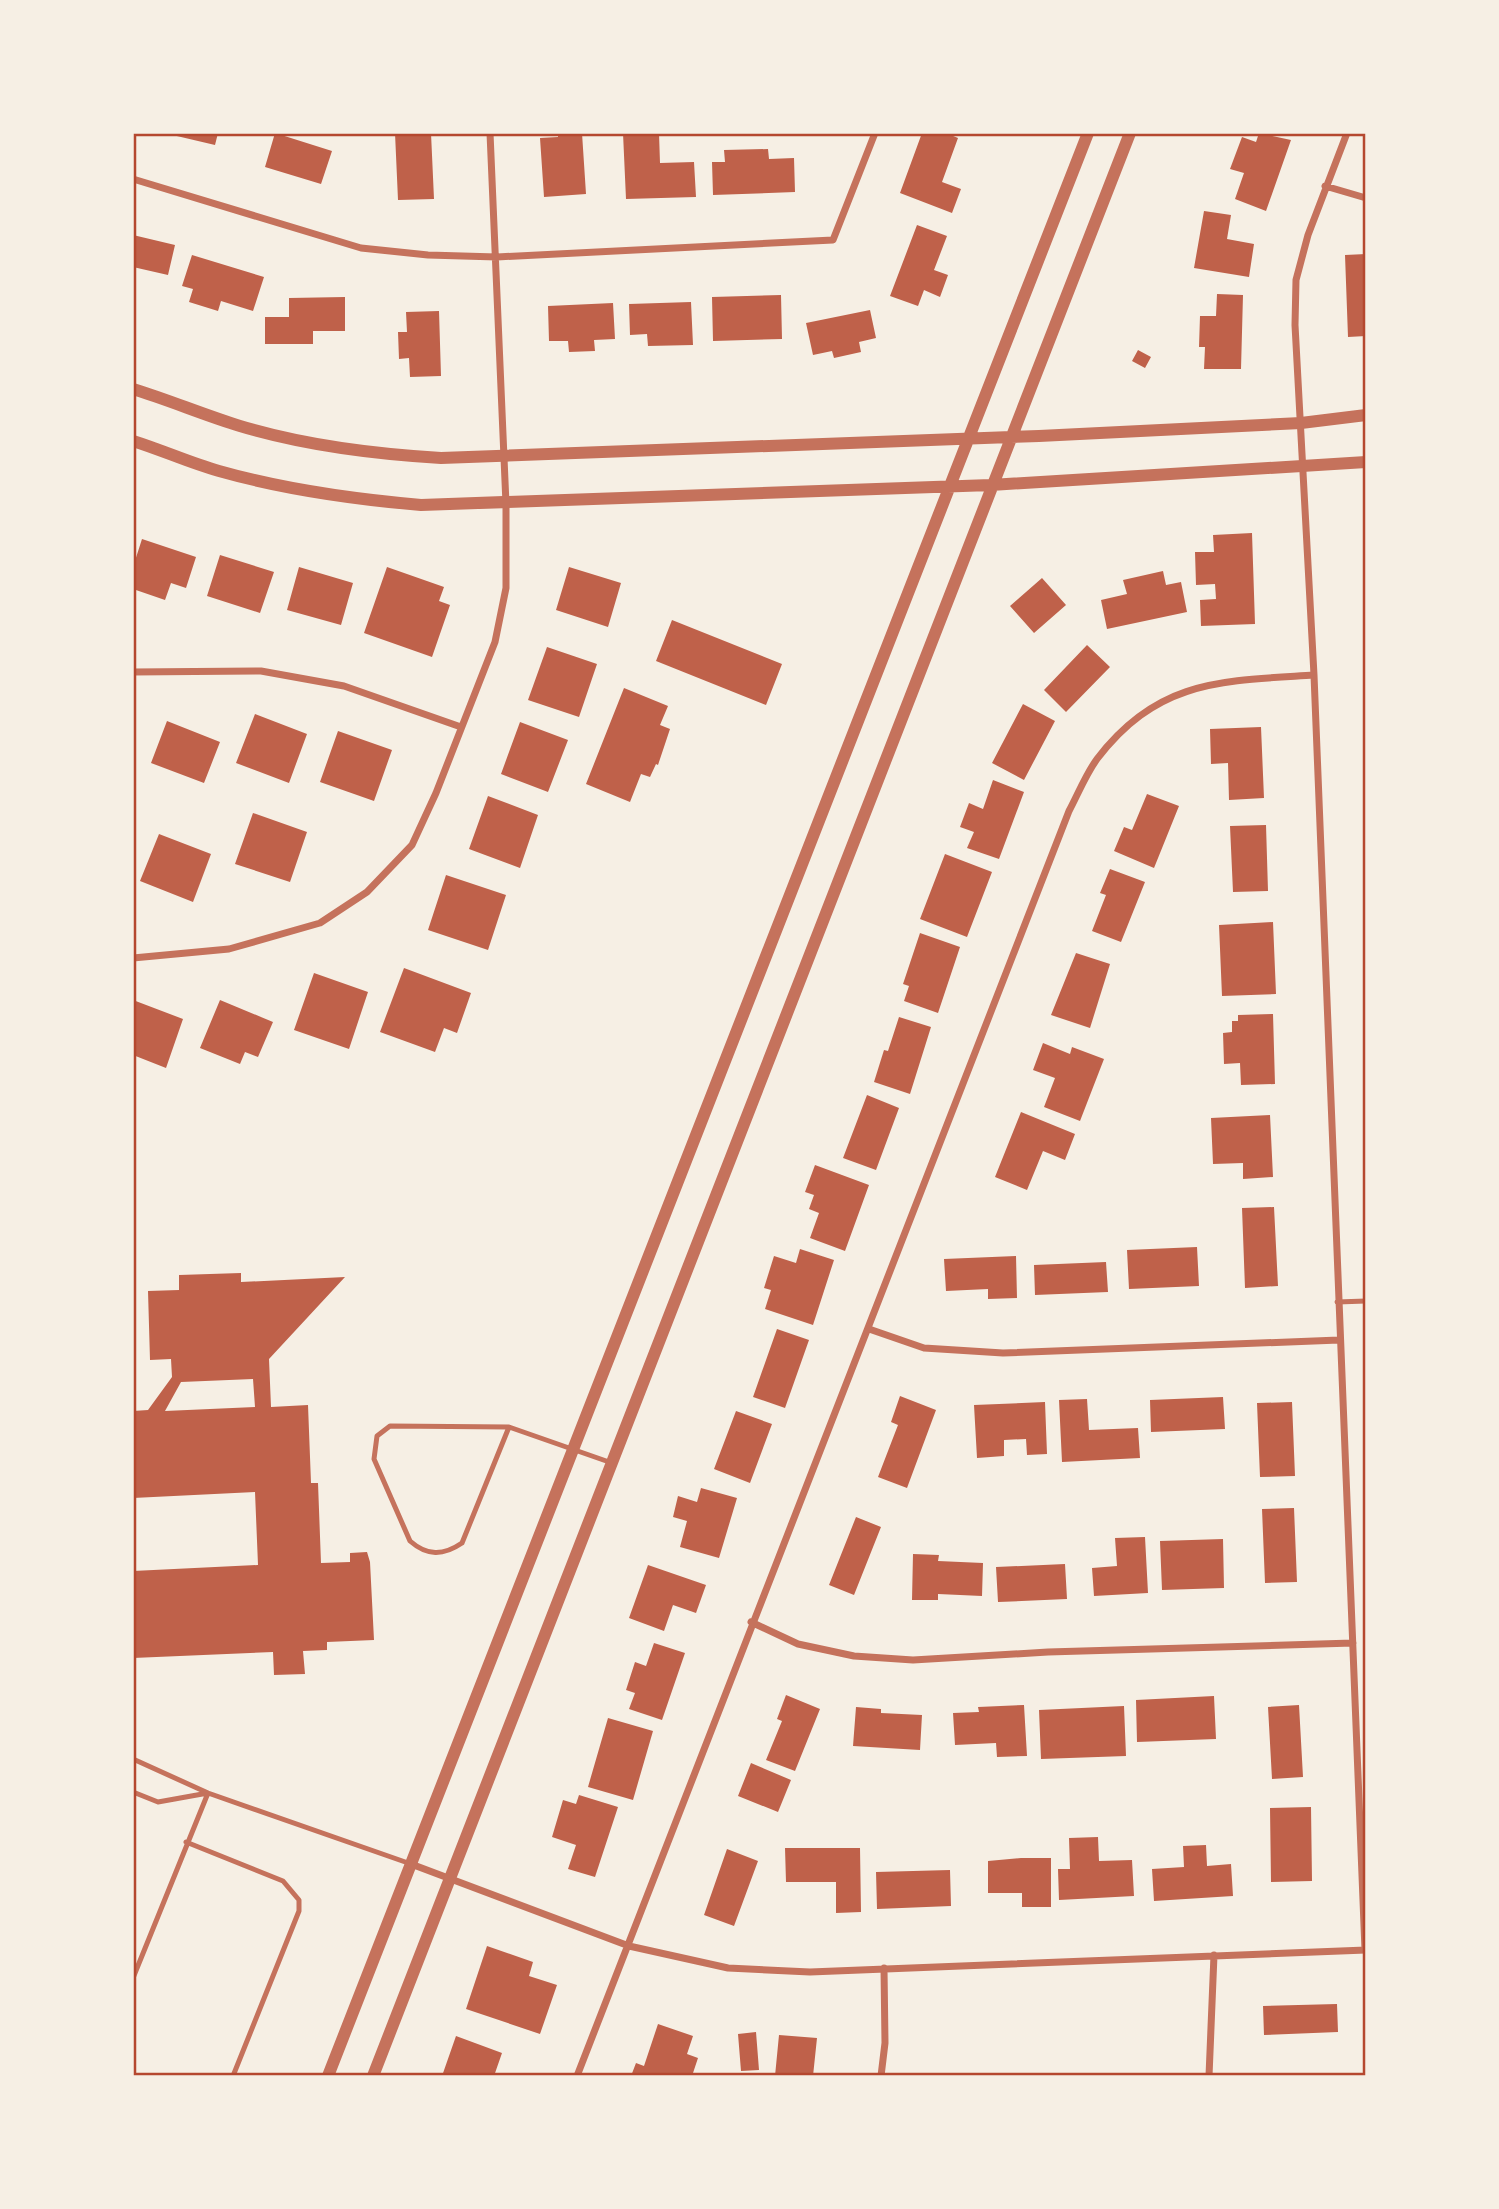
<svg xmlns="http://www.w3.org/2000/svg" width="1499" height="2209" viewBox="0 0 1499 2209" font-family="'DejaVu Sans',sans-serif">
  <style>
    .building { fill: #bf614a; fill-rule: evenodd }
    .lines { fill: none; stroke-linecap: round; stroke-linejoin: round }
    .service { stroke: #c5725c; stroke-width: 5 }
    .minor { stroke: #c5725c; stroke-width: 7 }
    .tertiary { stroke: #c5725c; stroke-width: 12 }
    .neatline { fill: none; stroke: #b5482f; stroke-width: 2.5 }
  </style>
  <rect width="100%" height="100%" fill="#f6efe4"/>
  <path class="building" d="M 164,133 L 218,133 L 215,145 Z
    M 275,133 L 332,151 L 321,184 L 265,167 Z
    M 395,133 L 431,133 L 434,199 L 398,200 Z
    M 558,133 L 582,133 L 586,194 L 544,197 L 540,138 L 558,137 Z
    M 623,133 L 659,133 L 660,163 L 694,162 L 696,197 L 626,199 Z
    M 922,133 L 946,133 L 958,138 L 942,182 L 961,189 L 952,213 L 900,193 Z
    M 1259,133 L 1291,140 L 1266,211 L 1235,199 L 1244,173 L 1230,169 L 1242,137 L 1256,142 Z
    M 768,149 L 769,159 L 794,158 L 795,192 L 713,195 L 712,162 L 725,162 L 724,150 Z
    M 1204,211 L 1231,215 L 1227,239 L 1254,244 L 1249,277 L 1194,268 Z
    M 917,225 L 947,236 L 934,270 L 948,275 L 940,297 L 924,290 L 918,306 L 890,296 Z
    M 133,235 L 175,245 L 168,275 L 133,267 Z
    M 1366,254 L 1366,336 L 1348,337 L 1345,255 Z
    M 192,255 L 264,277 L 253,311 L 221,301 L 218,311 L 189,302 L 193,289 L 182,286 Z
    M 1217,294 L 1243,295 L 1241,369 L 1204,369 L 1205,347 L 1199,347 L 1200,316 L 1216,316 Z
    M 781,295 L 782,339 L 713,341 L 712,297 Z
    M 345,297 L 345,331 L 313,331 L 313,344 L 265,344 L 265,317 L 289,317 L 289,298 Z
    M 691,302 L 693,345 L 648,346 L 647,334 L 630,335 L 629,304 Z
    M 613,303 L 615,339 L 594,340 L 595,351 L 569,352 L 568,341 L 549,341 L 548,306 Z
    M 870,310 L 876,338 L 859,342 L 861,352 L 834,358 L 832,351 L 813,355 L 806,323 Z
    M 439,311 L 441,376 L 410,377 L 409,358 L 399,359 L 398,332 L 407,332 L 406,312 Z
    M 1138,350 L 1151,357 L 1145,368 L 1132,361 Z
    M 1252,533 L 1255,624 L 1201,626 L 1200,600 L 1216,599 L 1215,584 L 1196,585 L 1195,552 L 1214,552 L 1213,535 Z
    M 142,539 L 196,557 L 186,588 L 171,583 L 165,600 L 133,589 L 133,567 Z
    M 220,555 L 274,572 L 260,613 L 207,596 Z
    M 299,567 L 353,583 L 341,625 L 287,610 Z
    M 387,567 L 444,587 L 439,601 L 450,605 L 432,657 L 364,633 Z
    M 569,567 L 621,583 L 608,627 L 556,610 Z
    M 1163,571 L 1166,585 L 1181,582 L 1187,612 L 1107,629 L 1101,600 L 1127,594 L 1123,580 Z
    M 1042,578 L 1066,605 L 1034,633 L 1010,606 Z
    M 672,620 L 782,664 L 766,705 L 656,661 Z
    M 1087,645 L 1110,667 L 1066,712 L 1044,690 Z
    M 547,647 L 597,664 L 579,717 L 528,700 Z
    M 624,688 L 668,706 L 660,725 L 670,729 L 658,765 L 656,764 L 650,777 L 641,774 L 630,802 L 586,784 Z
    M 1023,704 L 1055,721 L 1024,780 L 992,763 Z
    M 255,714 L 307,734 L 289,783 L 236,763 Z
    M 167,721 L 220,742 L 204,783 L 151,763 Z
    M 520,722 L 568,740 L 548,792 L 501,774 Z
    M 1261,727 L 1264,798 L 1229,800 L 1228,763 L 1211,764 L 1210,729 Z
    M 338,731 L 392,750 L 374,801 L 320,782 Z
    M 993,780 L 1024,792 L 999,859 L 967,848 L 974,832 L 960,827 L 969,803 L 983,809 Z
    M 1147,794 L 1179,806 L 1154,868 L 1114,851 L 1124,827 L 1132,830 Z
    M 488,796 L 538,815 L 520,868 L 469,849 Z
    M 253,813 L 307,832 L 290,882 L 235,864 Z
    M 1266,825 L 1268,891 L 1233,892 L 1230,826 Z
    M 159,834 L 211,854 L 193,902 L 140,881 Z
    M 945,854 L 992,872 L 967,937 L 920,919 Z
    M 1110,869 L 1145,882 L 1121,942 L 1092,931 L 1106,895 L 1100,893 Z
    M 446,875 L 506,895 L 488,950 L 428,930 Z
    M 1273,922 L 1276,994 L 1222,996 L 1219,925 Z
    M 920,933 L 960,947 L 938,1013 L 904,1001 L 909,986 L 903,984 Z
    M 1076,953 L 1110,964 L 1090,1028 L 1051,1015 Z
    M 404,968 L 471,993 L 457,1033 L 444,1028 L 435,1052 L 380,1032 Z
    M 314,973 L 368,992 L 349,1049 L 294,1030 Z
    M 133,1000 L 183,1019 L 166,1068 L 133,1055 Z
    M 220,1000 L 273,1022 L 258,1057 L 245,1052 L 240,1064 L 200,1048 Z
    M 1273,1014 L 1275,1084 L 1241,1085 L 1240,1063 L 1224,1064 L 1223,1033 L 1232,1032 L 1232,1021 L 1238,1021 L 1238,1015 Z
    M 899,1017 L 931,1027 L 910,1094 L 874,1082 L 884,1050 L 888,1051 Z
    M 1043,1043 L 1070,1054 L 1072,1047 L 1104,1059 L 1080,1121 L 1044,1107 L 1055,1078 L 1033,1070 Z
    M 867,1095 L 899,1108 L 876,1170 L 843,1158 Z
    M 1021,1112 L 1075,1134 L 1065,1160 L 1043,1151 L 1027,1190 L 995,1177 Z
    M 1270,1115 L 1273,1177 L 1243,1179 L 1243,1163 L 1213,1164 L 1211,1118 Z
    M 815,1165 L 869,1185 L 845,1251 L 810,1238 L 819,1213 L 809,1209 L 814,1195 L 805,1192 Z
    M 1274,1207 L 1278,1286 L 1245,1288 L 1242,1208 Z
    M 1197,1247 L 1199,1286 L 1129,1289 L 1127,1250 Z
    M 800,1249 L 834,1260 L 813,1325 L 765,1309 L 771,1290 L 764,1288 L 774,1256 L 796,1263 Z
    M 1016,1256 L 1017,1298 L 988,1299 L 988,1289 L 946,1291 L 944,1259 Z
    M 1106,1262 L 1108,1292 L 1035,1295 L 1034,1265 Z
    M 241,1273 L 241,1282 L 345,1277 L 269,1359 L 271,1407 L 308,1405 L 311,1483 L 318,1483 L 321,1563 L 350,1562 L 350,1553 L 367,1552 L 370,1562 L 374,1640 L 327,1642 L 327,1650 L 303,1651 L 305,1674 L 274,1675 L 273,1652 L 133,1658 L 133,1571 L 258,1565 L 255,1492 L 133,1498 L 133,1411 L 148,1410 L 172,1377 L 171,1359 L 150,1360 L 148,1291 L 179,1290 L 179,1275 ZM 253,1379 L 255,1407 L 165,1411 L 181,1382 Z
    M 777,1329 L 809,1340 L 785,1408 L 753,1397 Z
    M 900,1396 L 936,1410 L 907,1488 L 878,1477 L 898,1425 L 891,1422 Z
    M 1223,1397 L 1225,1429 L 1151,1432 L 1150,1400 Z
    M 1087,1399 L 1089,1430 L 1138,1428 L 1140,1458 L 1062,1462 L 1059,1400 Z
    M 1045,1402 L 1047,1454 L 1027,1455 L 1026,1439 L 1004,1440 L 1004,1456 L 977,1458 L 974,1405 Z
    M 1292,1402 L 1295,1476 L 1260,1477 L 1257,1403 Z
    M 736,1411 L 772,1424 L 750,1483 L 714,1469 Z
    M 701,1488 L 737,1498 L 719,1558 L 680,1547 L 687,1521 L 673,1517 L 678,1496 L 697,1502 Z
    M 1294,1508 L 1297,1582 L 1265,1583 L 1262,1509 Z
    M 856,1517 L 881,1527 L 854,1595 L 829,1585 Z
    M 1145,1537 L 1148,1593 L 1094,1596 L 1092,1568 L 1117,1566 L 1115,1538 Z
    M 1223,1539 L 1224,1588 L 1162,1590 L 1160,1541 Z
    M 913,1554 L 939,1555 L 938,1561 L 983,1563 L 982,1596 L 938,1594 L 938,1600 L 912,1600 Z
    M 1065,1564 L 1067,1599 L 998,1602 L 996,1567 Z
    M 648,1565 L 706,1585 L 696,1613 L 673,1605 L 664,1631 L 629,1618 Z
    M 654,1643 L 685,1653 L 662,1720 L 629,1709 L 635,1693 L 626,1690 L 635,1662 L 646,1666 Z
    M 786,1695 L 820,1709 L 795,1771 L 766,1760 L 782,1721 L 777,1719 Z
    M 1214,1696 L 1216,1739 L 1137,1742 L 1136,1700 Z
    M 1024,1705 L 1027,1756 L 997,1757 L 996,1743 L 955,1745 L 953,1713 L 979,1712 L 978,1707 Z
    M 1299,1705 L 1303,1777 L 1272,1779 L 1268,1707 Z
    M 1124,1706 L 1126,1756 L 1041,1759 L 1039,1710 Z
    M 856,1707 L 881,1709 L 881,1713 L 922,1715 L 920,1750 L 853,1746 Z
    M 608,1718 L 653,1731 L 633,1800 L 588,1787 Z
    M 751,1763 L 791,1780 L 778,1812 L 738,1796 Z
    M 579,1795 L 618,1807 L 595,1877 L 568,1869 L 576,1845 L 552,1837 L 563,1800 L 576,1804 Z
    M 1311,1807 L 1312,1881 L 1271,1882 L 1270,1808 Z
    M 1098,1837 L 1099,1861 L 1132,1860 L 1134,1896 L 1059,1900 L 1058,1869 L 1070,1869 L 1069,1838 Z
    M 1206,1845 L 1207,1866 L 1231,1864 L 1233,1896 L 1154,1901 L 1152,1869 L 1184,1867 L 1183,1846 Z
    M 785,1848 L 860,1848 L 861,1912 L 836,1913 L 836,1882 L 786,1882 Z
    M 727,1849 L 758,1861 L 734,1926 L 704,1915 Z
    M 1021,1858 L 1051,1858 L 1051,1907 L 1022,1907 L 1022,1893 L 988,1893 L 988,1861 Z
    M 950,1870 L 951,1906 L 877,1909 L 876,1872 Z
    M 487,1946 L 533,1962 L 529,1976 L 557,1985 L 540,2034 L 466,2009 Z
    M 1337,2004 L 1338,2032 L 1264,2035 L 1263,2006 Z
    M 658,2024 L 693,2036 L 687,2054 L 698,2058 L 692,2076 L 631,2076 L 636,2063 L 644,2066 Z
    M 756,2032 L 759,2070 L 741,2071 L 738,2034 Z
    M 779,2035 L 817,2038 L 813,2076 L 775,2076 Z
    M 456,2036 L 502,2053 L 494,2076 L 442,2076 Z"/>
  <g class="lines">
    <path class="service" d="M 1337,1302 L 1366,1301
      M 509,1427 L 462,1543 C 443,1556 427,1556 410,1541 L 374,1459 L 377,1436 L 390,1426 L 509,1427 L 612,1463
      M 133,1759 L 208,1793 L 411,1864
      M 133,1792 L 158,1802 L 208,1793
      M 186,1842 L 283,1881 L 299,1900 L 299,1911 L 233,2076
      M 133,1978 L 208,1793"/>
    <path class="minor" d="M 1347,133 L 1308,235 L 1296,280 L 1295,325 L 1314,675 L 1365,1950
      M 133,179 L 361,248 L 428,255 L 497,257 L 833,240 L 875,133
      M 1325,186 L 1366,198
      M 133,672 L 261,671 L 344,686 L 461,727
      M 133,958 L 229,949 L 320,923 L 367,892 L 412,845 L 436,793 L 495,642 L 506,588 L 506,504 L 490,133
      M 869,1329 L 924,1348 L 1003,1353 L 1339,1340
      M 751,1622 L 798,1644 L 854,1656 L 913,1660 L 1048,1652 L 1353,1643
      M 411,1864 L 629,1946 L 728,1968 L 810,1972 L 1366,1950
      M 577,2076 L 1069,811 C 1078,794 1086,774 1097,759 C 1158,679 1222,681 1314,675
      M 881,2076 L 885,2043 L 884,1968
      M 1209,2076 L 1214,1955"/>
    <path class="tertiary" d="M 133,389 C 169,400 204,415 240,426 C 306,446 373,454 441,458 L 1039,436 L 1301,423 L 1366,415
      M 133,441 C 162,450 190,463 219,471 C 286,490 352,499 421,505 L 991,485 L 1366,462
      M 328,2076 L 1088,133
      M 373,2076 L 1130,133"/>
  </g>
  <rect width="1499" height="2209" fill="none" stroke="#f6efe4" stroke-width="270"/>
  <rect x="135" y="135" width="1229" height="1939" class="neatline"/>
</svg>
